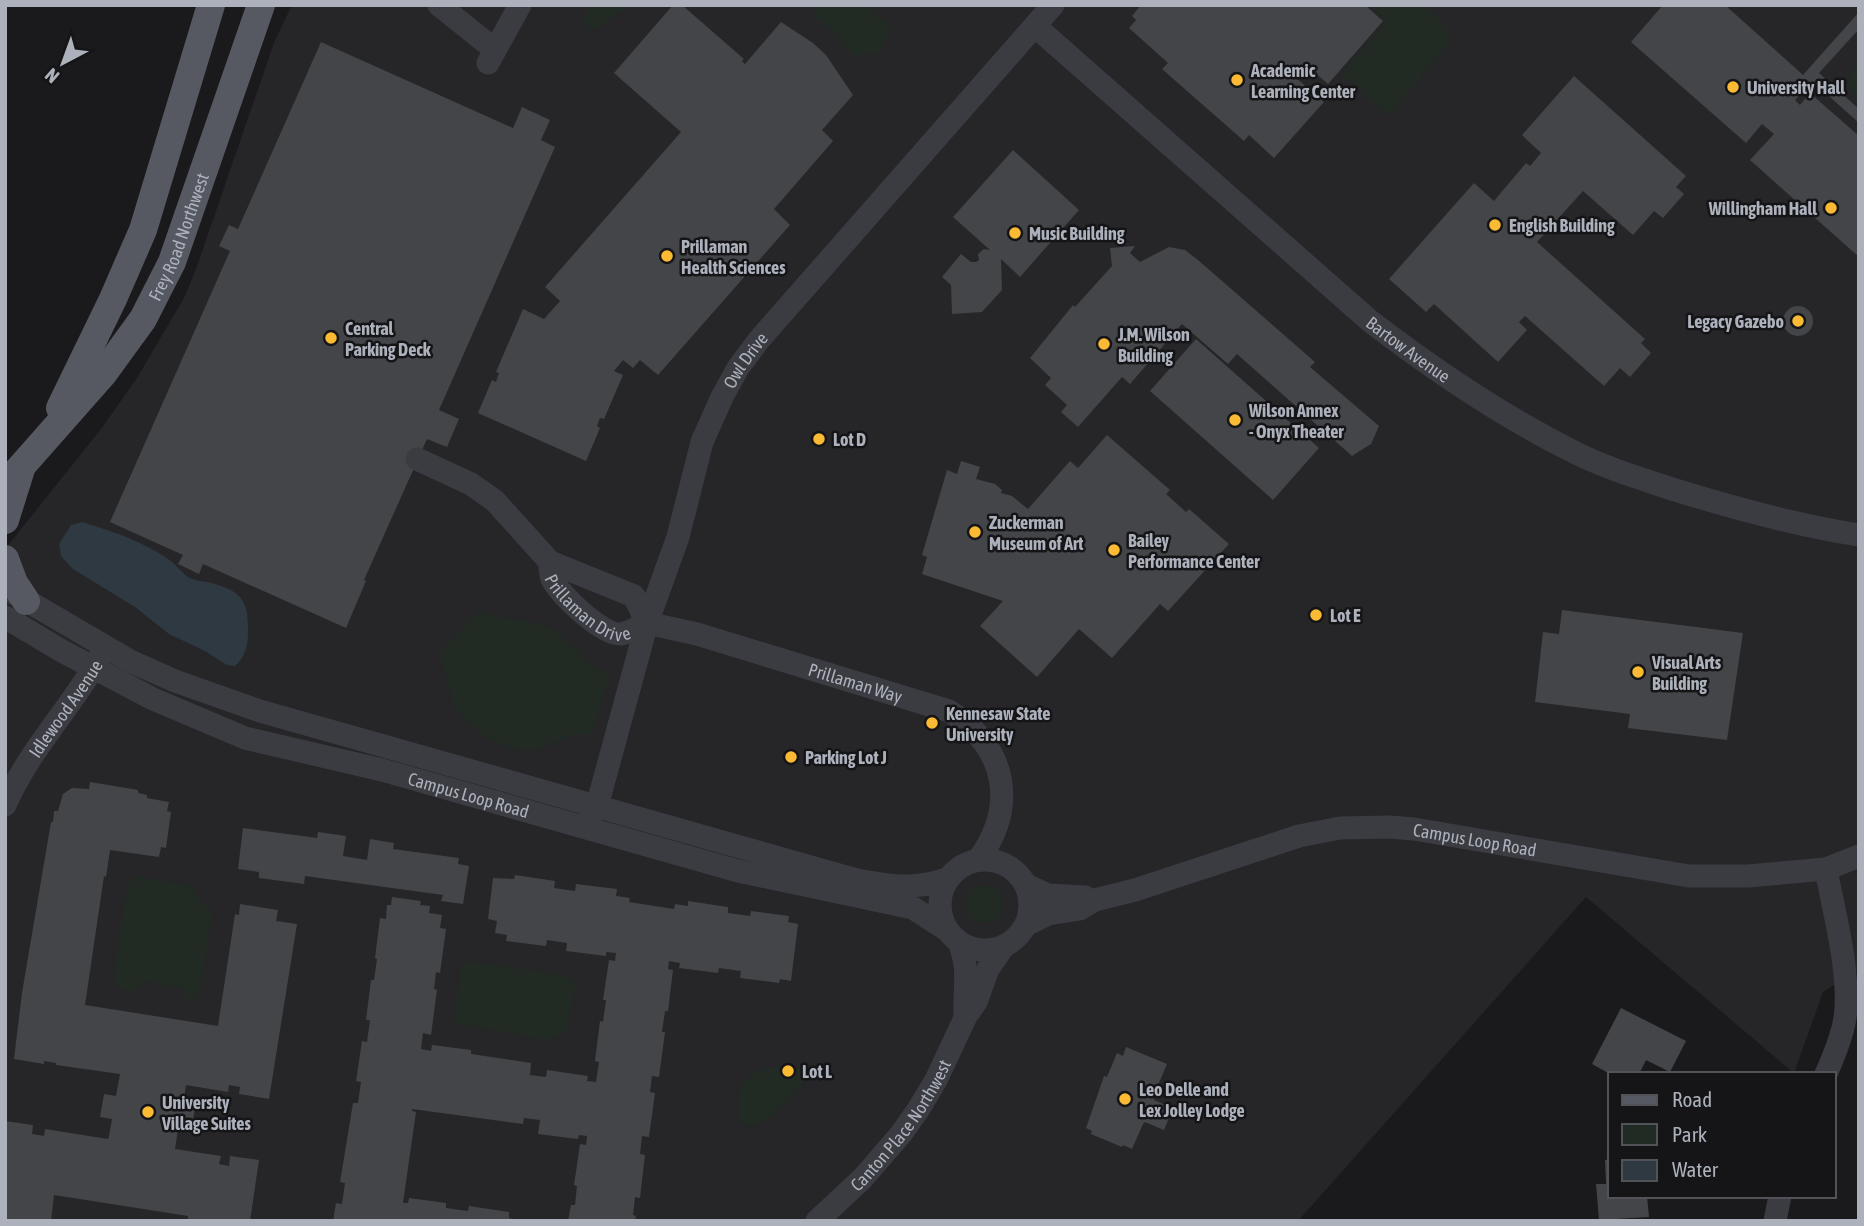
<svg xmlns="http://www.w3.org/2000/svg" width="1864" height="1226" viewBox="0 0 1864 1226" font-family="'Asap Condensed',sans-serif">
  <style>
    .built { fill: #262629 }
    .green { fill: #212b23 }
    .water { fill: #2f3942 }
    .building { fill: #444549 }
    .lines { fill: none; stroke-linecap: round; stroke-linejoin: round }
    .minor { stroke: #3b3c42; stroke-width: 23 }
    .major { stroke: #565961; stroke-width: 28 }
    .poi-dot { fill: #faba34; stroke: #151517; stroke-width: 2.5 }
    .labels { text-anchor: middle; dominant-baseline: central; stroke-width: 5; stroke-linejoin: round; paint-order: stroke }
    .poi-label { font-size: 18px; font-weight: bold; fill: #acb1bc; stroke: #151517; text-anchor: start }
    .street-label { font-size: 18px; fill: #acb1bc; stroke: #151517 }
  </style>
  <rect width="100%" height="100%" fill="#1a1a1c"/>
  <path class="built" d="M 292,5 L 1859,5 L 1859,969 L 1823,992 L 1794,1073 L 1586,897 L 1298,1221 L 5,1221 L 5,549 L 101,429 L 137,378 L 184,298 L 196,269 L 275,40 Z"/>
  <path class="green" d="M 590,5 L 631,5 L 595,29 L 591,29 L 585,24 L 584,17 Z
    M 813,5 L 867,5 L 875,15 L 891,26 L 878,55 L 869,52 L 855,57 L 830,28 L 814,17 L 816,13 Z
    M 1368,5 L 1423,5 C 1435,17 1451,25 1449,43 L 1388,116 L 1342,74 L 1387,22 Z
    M 1859,61 L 1859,101 L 1847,87 L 1851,72 Z
    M 479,611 C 502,622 527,617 549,628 C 573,639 583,666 610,675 L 591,735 C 565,730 563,743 540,748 C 512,755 474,735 458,711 C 448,695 446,672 439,654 Z
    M 138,877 L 193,886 L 199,902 L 213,911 L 200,990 L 195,999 L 183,998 L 183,988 L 141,981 L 140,991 C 130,990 123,991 115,984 L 114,973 L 126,893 L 128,884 Z
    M965 904a19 19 0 1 1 38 0a19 19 0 1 1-38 0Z
    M 467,962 L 498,965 L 572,978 L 575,986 L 567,1031 L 553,1038 L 542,1039 L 456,1023 L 454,1019 L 461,967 Z
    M 774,1067 L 799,1068 L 805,1072 L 805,1080 C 791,1099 767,1130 740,1124 C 736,1091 738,1074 774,1067 Z"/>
  <path class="water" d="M 82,522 C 112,531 145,542 171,561 C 176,565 181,571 186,576 C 192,580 200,581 207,582 C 240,590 249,598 248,633 C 248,646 245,657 235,666 L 227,665 L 205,651 L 169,634 L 135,607 L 73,569 L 61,556 L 59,544 L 71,525 Z"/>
  <path class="building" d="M 673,5 L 682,5 L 744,59 L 742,61 L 745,64 L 781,22 L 813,43 L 826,55 L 853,95 L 822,130 L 833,141 L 774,209 L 790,225 L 658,375 L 640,360 L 633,368 L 623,360 L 614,371 L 623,375 L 604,419 L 600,418 L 597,426 L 600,428 L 586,461 L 478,413 L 492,380 L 496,382 L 499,373 L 496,372 L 523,309 L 544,319 L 560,301 L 545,287 L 681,132 L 614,73 Z
    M 1141,5 L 1365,5 L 1383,21 L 1328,84 L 1306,65 L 1295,77 L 1324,102 L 1274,158 L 1249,135 L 1244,141 L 1162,69 L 1168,63 L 1129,28 L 1136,20 L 1132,16 Z
    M 1663,5 L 1725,5 L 1803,75 L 1859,12 L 1859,29 L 1819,73 L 1859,109 L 1859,123 L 1812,81 L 1795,100 L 1800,105 L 1810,93 L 1859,136 L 1859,257 L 1750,160 L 1774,134 L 1762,124 L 1746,143 L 1631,42 Z
    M 321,42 L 513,128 L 522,107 L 550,120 L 541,140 L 555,147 L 439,410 L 459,419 L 447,447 L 427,439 L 364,580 L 366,581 L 346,628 L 203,564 L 199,574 L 178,564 L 183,555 L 110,522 L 230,251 L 219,246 L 229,225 L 238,229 Z
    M 1574,76 L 1686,176 L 1676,187 L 1684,194 L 1663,218 L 1654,211 L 1633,235 L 1583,191 L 1537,242 L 1645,339 L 1641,343 L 1651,353 L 1630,377 L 1620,368 L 1604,386 L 1525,316 L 1519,322 L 1527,330 L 1498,362 L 1434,304 L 1426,312 L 1389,279 L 1474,183 L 1494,201 L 1526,163 L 1530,166 L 1541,153 L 1522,135 Z
    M 1013,150 L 1079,210 L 1020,277 L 1001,259 L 1002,290 L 982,312 L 952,314 L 951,285 L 942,277 L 961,254 L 971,262 L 976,262 L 979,260 L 978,254 L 984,249 L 990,250 L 953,217 Z
    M 1135,246 L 1130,253 L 1140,262 L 1169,247 L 1185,250 L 1198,260 L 1315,362 L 1310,367 L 1379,426 L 1371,444 L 1352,456 L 1237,354 L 1228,364 L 1182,324 L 1130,384 L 1122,377 L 1078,427 L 1061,412 L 1067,405 L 1045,385 L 1051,378 L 1030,358 L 1073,305 L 1075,307 L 1112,266 L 1110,248 Z
    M1783 321a15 15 0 1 1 30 0a15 15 0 1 1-30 0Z
    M 1196,339 L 1319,448 L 1273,500 L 1150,391 Z
    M 1107,435 L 1170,490 L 1166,494 L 1186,512 L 1189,509 L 1229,544 L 1168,611 L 1160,604 L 1112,658 L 1079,629 L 1037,677 L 980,626 L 1003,601 L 922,574 L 927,557 L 922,555 L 947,470 L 957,474 L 961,461 L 980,467 L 976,479 L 995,484 L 1002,490 L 1001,493 L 1012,496 L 1028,509 L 1070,461 L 1078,468 Z
    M 1562,610 L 1743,633 L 1727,740 L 1628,728 L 1630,714 L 1535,702 L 1543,632 L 1559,634 Z
    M 90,782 L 138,790 L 138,793 L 147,795 L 147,798 L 169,802 L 167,811 L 171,812 L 166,848 L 161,847 L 159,857 L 110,850 L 106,877 L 104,876 L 85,1005 L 218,1026 L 235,914 L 239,915 L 240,904 L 278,910 L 276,921 L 297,924 L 269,1099 L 239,1094 L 240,1087 L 229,1085 L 228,1092 L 186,1085 L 183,1106 L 195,1108 L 193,1120 L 191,1131 L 178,1129 L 175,1149 L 221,1156 L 219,1164 L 229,1166 L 230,1156 L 259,1160 L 250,1221 L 188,1221 L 188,1216 L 54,1195 L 51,1221 L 5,1221 L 5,1121 L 33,1125 L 32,1134 L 44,1136 L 45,1129 L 108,1139 L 109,1136 L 112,1119 L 100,1117 L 104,1094 L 116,1096 L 120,1074 L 56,1065 L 56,1063 L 44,1061 L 44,1064 L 14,1059 L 22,993 L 51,822 L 53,822 L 54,811 L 58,811 L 63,794 L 72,788 L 89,789 Z
    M 243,828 L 317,838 L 318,832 L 346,836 L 343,856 L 367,860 L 370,839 L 394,843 L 393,849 L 459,858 L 458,864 L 469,866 L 463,904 L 441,901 L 443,895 L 305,876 L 304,884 L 259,878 L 259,872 L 238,869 Z
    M 515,875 L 555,881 L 554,888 L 575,891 L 576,884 L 617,889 L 616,896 L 630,898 L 629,902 L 674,909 L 675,904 L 688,906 L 688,901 L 728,907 L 728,913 L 750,916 L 751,911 L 789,916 L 788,922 L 798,924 L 791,981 L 780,979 L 779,983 L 740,978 L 741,971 L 719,968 L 718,973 L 679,968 L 680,963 L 669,961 L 668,969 L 673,970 L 668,1011 L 665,1011 L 662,1032 L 665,1032 L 659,1077 L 652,1076 L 650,1092 L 655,1093 L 649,1137 L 642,1136 L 640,1154 L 645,1155 L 640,1198 L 635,1197 L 633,1215 L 636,1216 L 635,1221 L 568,1221 L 571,1205 L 575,1205 L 577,1186 L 574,1185 L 580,1144 L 586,1145 L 587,1136 L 579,1135 L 578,1139 L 538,1134 L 540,1120 L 524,1118 L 523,1124 L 412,1109 L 412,1111 L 416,1112 L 403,1203 L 408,1203 L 409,1198 L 446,1203 L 446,1208 L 468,1211 L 469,1206 L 509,1212 L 509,1218 L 521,1221 L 333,1221 L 336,1203 L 342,1204 L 345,1183 L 340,1182 L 344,1158 L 353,1103 L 358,1103 L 361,1082 L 356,1081 L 362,1041 L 367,1042 L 370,1020 L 366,1020 L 371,980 L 374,980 L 377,959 L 375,958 L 380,918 L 386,919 L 387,905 L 391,905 L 392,897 L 421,901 L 420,905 L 430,906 L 429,913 L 442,915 L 440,928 L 446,929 L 440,973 L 436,972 L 434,989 L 437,990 L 431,1035 L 423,1033 L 421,1049 L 431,1051 L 432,1045 L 471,1050 L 471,1054 L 531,1063 L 530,1075 L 546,1077 L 547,1070 L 588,1076 L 587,1081 L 596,1082 L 599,1062 L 595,1061 L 600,1021 L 603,1022 L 606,1000 L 603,1000 L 609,960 L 615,961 L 616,953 L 606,952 L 606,956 L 566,951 L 567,943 L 547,940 L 546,946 L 506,941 L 507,935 L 495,933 L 497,921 L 488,919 L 493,878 L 514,879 Z
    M 1621,1008 L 1686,1041 L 1670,1072 L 1646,1060 L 1639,1074 L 1610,1074 L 1592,1064 Z
    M 1126,1047 L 1167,1064 L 1153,1097 L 1154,1100 L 1173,1108 L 1164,1130 L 1145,1122 L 1143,1124 L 1132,1149 L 1123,1145 L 1122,1147 L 1091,1134 L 1092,1131 L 1086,1128 L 1104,1076 L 1107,1077 L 1117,1053 L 1123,1056 Z
    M 1610,1159 L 1610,1196 L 1647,1196 L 1649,1217 L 1599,1220 L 1596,1184 L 1606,1184 L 1605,1160 Z"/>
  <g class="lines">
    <g class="minor">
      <path d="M 439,5 L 494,49"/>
      <path id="s1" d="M 1035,26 L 1370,321 C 1434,370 1500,415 1572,451 C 1603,467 1639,478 1672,489 C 1733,508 1795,525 1859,535"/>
      <path d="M 488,63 L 520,5"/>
      <path d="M 417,459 L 471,484 L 495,501 L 550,562 L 634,596 L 647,623"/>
      <path id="s2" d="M 550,562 C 550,567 550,574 552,579 C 559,594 603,636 621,634 C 629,633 639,626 647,623"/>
      <path d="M 12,592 L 130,661 L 175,681 L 260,711 L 857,880 C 889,886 915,890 947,879"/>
      <path id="s3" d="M 5,617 L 62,651 L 153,699 L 245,738 L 382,770 L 738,871 L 913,908 L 947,930"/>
      <path id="s4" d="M 647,623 L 697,634 L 949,711 C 1006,747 1018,804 979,859"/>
      <path id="s5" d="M 5,805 C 28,751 72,707 101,655"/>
      <path id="s6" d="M 590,817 L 597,806 L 647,623 L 678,537 L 702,442 L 722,397 L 738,368 L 758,341 L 1053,5"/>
      <circle cx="985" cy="905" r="45"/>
      <path d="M 1026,885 L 1048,895 L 1085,897"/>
      <path id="s7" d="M 1026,925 L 1048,914 L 1080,909 L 1095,900 L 1135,890 L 1299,836 L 1340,828 L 1389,827 L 1414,829 L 1689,876 L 1748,876 L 1826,869 L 1859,856"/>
      <path d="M 959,942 C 970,971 964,985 965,1013"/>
      <path d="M 1826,1074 C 1834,1056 1842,1037 1845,1018 C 1851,974 1834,913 1826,869"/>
      <path id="s8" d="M 817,1221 L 863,1178 L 901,1134 L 918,1110 L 936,1080 L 966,1016 L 976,1002 L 988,969 L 1004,946"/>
      <path d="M 1775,1221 L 1780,1196"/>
    </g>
    <g class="major">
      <path d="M 60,408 L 113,299 L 143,230 L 211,5"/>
      <path id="s9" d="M 5,485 L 103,374 L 143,319 L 172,262 L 261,5"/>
      <path d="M 5,520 L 21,469"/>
      <path d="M 5,559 L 14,583 L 26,601"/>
    </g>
  </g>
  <g class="poi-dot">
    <circle cx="1237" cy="80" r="7"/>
    <circle cx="1733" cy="87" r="7"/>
    <circle cx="1831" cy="208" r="7"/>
    <circle cx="1495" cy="225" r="7"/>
    <circle cx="1015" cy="233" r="7"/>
    <circle cx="667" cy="256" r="7"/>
    <circle cx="1798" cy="321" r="7"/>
    <circle cx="331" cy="338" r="7"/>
    <circle cx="1104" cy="344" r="7"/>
    <circle cx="1235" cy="420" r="7"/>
    <circle cx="819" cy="439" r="7"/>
    <circle cx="975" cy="532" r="7"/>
    <circle cx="1114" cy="550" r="7"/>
    <circle cx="1316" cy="615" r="7"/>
    <circle cx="1638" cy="672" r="7"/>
    <circle cx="932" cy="723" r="7"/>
    <circle cx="791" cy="757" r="7"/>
    <circle cx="788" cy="1071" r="7"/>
    <circle cx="1125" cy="1099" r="7"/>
    <circle cx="148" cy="1112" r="7"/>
  </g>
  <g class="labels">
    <g class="poi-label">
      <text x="1251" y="70">Academic<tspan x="1251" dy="21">Learning Center</tspan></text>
      <text x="1747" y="87">University Hall</text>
      <text x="1817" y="208" text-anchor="end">Willingham Hall</text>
      <text x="1509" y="225">English Building</text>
      <text x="1029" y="233">Music Building</text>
      <text x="681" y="246">Prillaman<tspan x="681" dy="21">Health Sciences</tspan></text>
      <text x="1784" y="321" text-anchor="end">Legacy Gazebo</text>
      <text x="345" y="328">Central<tspan x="345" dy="21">Parking Deck</tspan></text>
      <text x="1118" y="334">J.M. Wilson<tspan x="1118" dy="21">Building</tspan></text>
      <text x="1249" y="410">Wilson Annex<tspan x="1249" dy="21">- Onyx Theater</tspan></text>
      <text x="833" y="439">Lot D</text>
      <text x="989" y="522">Zuckerman<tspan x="989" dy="21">Museum of Art</tspan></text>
      <text x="1128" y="540">Bailey<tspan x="1128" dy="21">Performance Center</tspan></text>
      <text x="1330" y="615">Lot E</text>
      <text x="1652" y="662">Visual Arts<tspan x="1652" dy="21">Building</tspan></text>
      <text x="946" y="713">Kennesaw State<tspan x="946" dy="21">University</tspan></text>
      <text x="805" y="757">Parking Lot J</text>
      <text x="802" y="1071">Lot L</text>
      <text x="1139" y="1089">Leo Delle and<tspan x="1139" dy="21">Lex Jolley Lodge</tspan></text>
      <text x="162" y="1102">University<tspan x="162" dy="21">Village Suites</tspan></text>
    </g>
    <g class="street-label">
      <text stroke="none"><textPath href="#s9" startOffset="306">Frey Road Northwest</textPath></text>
      <text stroke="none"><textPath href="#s1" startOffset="494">Bartow Avenue</textPath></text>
      <text stroke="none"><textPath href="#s6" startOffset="485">Owl Drive</textPath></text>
      <text stroke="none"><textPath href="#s2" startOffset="65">Prillaman Drive</textPath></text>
      <text stroke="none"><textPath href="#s4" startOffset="217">Prillaman Way</textPath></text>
      <text stroke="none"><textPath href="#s5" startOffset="114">Idlewood Avenue</textPath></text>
      <text stroke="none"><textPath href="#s3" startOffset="500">Campus Loop Road</textPath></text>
      <text stroke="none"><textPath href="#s7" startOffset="466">Campus Loop Road</textPath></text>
      <text stroke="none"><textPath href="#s8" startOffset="128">Canton Place Northwest</textPath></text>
    </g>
  </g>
  <rect width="1864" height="1226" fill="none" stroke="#acb1bc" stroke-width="14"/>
  <rect x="1608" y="1072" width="228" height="126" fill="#151517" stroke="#515359" stroke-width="2"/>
  <rect x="1622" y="1095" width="35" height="10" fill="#565961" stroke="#515359" stroke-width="2"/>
  <text x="1672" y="1107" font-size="21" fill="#acb1bc">Road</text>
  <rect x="1622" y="1124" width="35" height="21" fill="#212b23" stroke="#515359" stroke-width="2"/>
  <text x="1672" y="1142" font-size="21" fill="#acb1bc">Park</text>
  <rect x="1622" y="1160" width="35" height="21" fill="#2f3942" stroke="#515359" stroke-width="2"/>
  <text x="1672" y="1177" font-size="21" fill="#acb1bc">Water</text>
  <g transform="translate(63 63) rotate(221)" stroke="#151517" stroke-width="5" paint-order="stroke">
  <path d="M0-5L12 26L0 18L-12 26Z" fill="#acb1bc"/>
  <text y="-10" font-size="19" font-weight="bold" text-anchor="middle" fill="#acb1bc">N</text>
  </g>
</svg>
